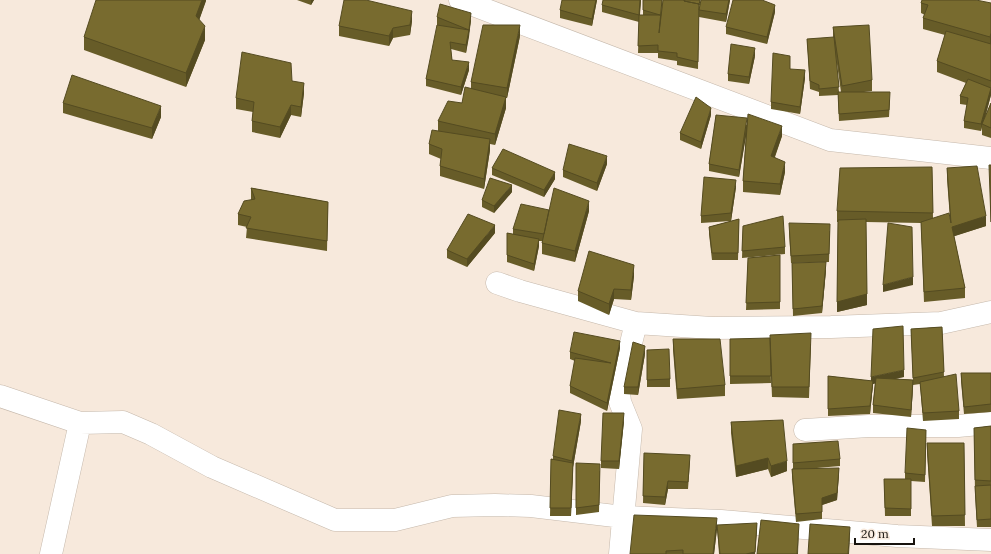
<svg xmlns="http://www.w3.org/2000/svg" width="991" height="554" viewBox="0 0 991 554" font-family="Lora,serif">
  <style>
    .lines { fill: none; stroke-linecap: round; stroke-linejoin: round }
    .minor-casing { stroke: #c5b8ab; stroke-width: 23 }
    .minor { stroke: #fff; stroke-width: 22 }
    .wall { fill: #675c28; fill-rule: evenodd }
    .shaded-wall { fill: #544b21 }
    .building { fill: #786b2f; stroke: #544b21 }
  </style>
  <rect width="100%" height="100%" fill="#f7e9dc"/>
  <g class="lines">
    <g class="minor-casing">
      <path id="minor" d="M 460,0 L 830,140 L 991,158
        M 497,283 L 520,291 L 636,323 L 712,328 L 831,327 L 941,323 L 991,312
        M 0,396 L 80,423 L 123,422 L 151,434 L 212,467 L 335,520 L 395,520 L 452,506 L 495,505 L 531,506 L 623,517 L 721,521 L 897,536 L 991,540
        M 805,430 L 869,426 L 958,426 L 991,423
        M 51,554 L 80,423
        M 620,554 L 631,429 L 620,402 L 619,392 L 636,323"/>
    </g>
    <use href="#minor" class="minor"/>
  </g>
  <path class="wall" d="M 206,0 L 199,20 L 205,40 L 186,87 L 84,50 L 84,37 Z
    M 297,0 L 314,0 L 311,5 Z
    M 597,0 L 592,26 L 560,18 L 560,10 Z
    M 641,0 L 640,15 L 643,15 L 643,0 L 662,0 L 661,15 L 663,0 L 700,0 L 699,8 L 698,69 L 677,65 L 677,61 L 658,58 L 658,53 L 638,53 L 639,22 L 602,12 L 602,5 Z
    M 701,0 L 730,0 L 726,22 L 699,17 L 699,10 Z
    M 921,3 L 991,3 L 991,95 L 985,118 L 991,103 L 991,138 L 982,135 L 982,127 L 981,131 L 964,128 L 964,121 L 967,105 L 960,104 L 960,96 L 966,83 L 937,72 L 937,61 L 945,35 L 923,29 L 923,18 L 925,15 L 921,13 Z
    M 775,12 L 767,44 L 726,34 L 726,27 Z
    M 437,17 L 471,20 L 466,53 L 451,49 L 452,60 L 469,70 L 461,95 L 426,86 L 426,79 L 439,26 L 437,25 Z
    M 412,21 L 410,35 L 393,38 L 389,46 L 339,36 L 339,26 Z
    M 833,27 L 872,80 L 872,91 L 864,92 L 890,100 L 889,117 L 839,121 L 838,95 L 819,96 L 819,92 L 810,89 L 807,39 L 833,38 ZM 836,57 L 841,92 L 839,92 Z
    M 520,36 L 507,98 L 506,98 L 506,108 L 495,145 L 490,144 L 490,150 L 484,189 L 440,176 L 440,166 L 441,159 L 429,154 L 429,144 L 438,131 L 438,121 L 462,103 L 471,89 L 471,82 Z
    M 755,56 L 749,84 L 728,81 L 728,74 Z
    M 790,69 L 805,78 L 800,114 L 771,109 L 771,102 Z
    M 292,81 L 304,93 L 301,117 L 291,115 L 280,138 L 252,132 L 252,121 L 253,112 L 236,109 L 236,98 Z
    M 63,103 L 161,117 L 152,139 L 63,113 Z
    M 711,115 L 701,149 L 680,140 L 680,133 Z
    M 716,115 L 782,136 L 775,157 L 785,172 L 780,195 L 743,192 L 743,181 L 746,134 L 739,177 L 709,171 L 709,164 Z
    M 607,164 L 597,191 L 563,177 L 563,170 Z
    M 932,167 L 933,218 L 950,219 L 947,179 L 947,168 L 986,226 L 954,236 L 965,288 L 965,298 L 924,302 L 921,223 L 866,222 L 867,305 L 837,312 L 838,222 L 837,222 L 837,211 Z
    M 492,168 L 555,179 L 544,197 L 492,175 Z
    M 736,187 L 731,221 L 701,223 L 701,216 Z
    M 251,188 L 328,202 L 327,251 L 246,238 L 247,227 L 238,225 L 238,214 L 251,200 Z
    M 512,192 L 494,213 L 482,207 L 482,200 Z
    M 549,210 L 589,211 L 575,262 L 542,254 L 542,241 L 539,241 L 539,246 L 534,271 L 507,262 L 507,233 L 513,234 L 513,229 Z
    M 739,219 L 738,260 L 712,260 L 709,234 L 709,227 Z
    M 743,226 L 785,247 L 785,254 L 742,258 Z
    M 789,231 L 830,231 L 829,262 L 791,263 Z
    M 495,233 L 467,267 L 447,258 L 447,250 Z
    M 780,255 L 780,309 L 746,310 L 748,258 Z
    M 792,263 L 826,270 L 822,313 L 793,316 Z
    M 634,276 L 631,300 L 614,299 L 609,315 L 578,301 L 578,291 Z
    M 942,327 L 944,377 L 959,411 L 959,419 L 923,421 L 920,384 L 913,385 L 911,417 L 873,413 L 873,405 L 875,383 L 873,384 L 870,414 L 828,416 L 828,376 L 871,381 L 904,377 L 895,379 L 913,380 L 911,329 Z
    M 673,339 L 725,385 L 725,396 L 677,399 L 673,350 Z
    M 730,339 L 811,344 L 809,398 L 772,397 L 770,347 L 771,383 L 730,384 Z
    M 620,348 L 607,411 L 570,393 L 570,386 L 575,361 L 570,359 L 570,352 Z
    M 647,350 L 670,379 L 670,387 L 647,387 Z
    M 645,354 L 638,395 L 624,394 L 624,387 Z
    M 961,373 L 991,373 L 991,412 L 964,414 L 961,381 Z
    M 581,421 L 573,467 L 571,516 L 550,516 L 551,459 L 553,459 L 553,456 Z
    M 624,421 L 619,469 L 601,468 L 601,461 Z
    M 731,422 L 787,471 L 771,477 L 768,469 L 736,477 L 731,433 Z
    M 991,426 L 991,527 L 977,527 L 975,493 L 974,428 Z
    M 926,430 L 925,482 L 911,481 L 911,516 L 885,516 L 884,479 L 905,479 L 905,473 Z
    M 927,443 L 964,443 L 965,526 L 932,526 L 927,453 Z
    M 793,444 L 840,459 L 840,466 L 817,468 L 839,475 L 837,500 L 822,505 L 822,519 L 796,522 L 792,477 L 792,469 L 793,469 Z
    M 644,453 L 690,462 L 688,489 L 668,489 L 665,505 L 643,503 Z
    M 576,463 L 600,471 L 599,512 L 576,515 Z
    M 717,525 L 757,530 L 755,554 L 719,554 Z
    M 717,529 L 714,554 L 630,554 Z"/>
  <path class="shaded-wall" d="M 202,0 L 206,0 L 206,1 L 196,29 L 196,16 Z
    M 311,0 L 314,0 L 311,5 Z
    M 596,0 L 597,0 L 592,26 L 592,19 Z
    M 640,0 L 641,0 L 639,22 L 639,15 Z
    M 729,0 L 730,0 L 726,22 L 726,14 Z
    M 775,5 L 775,12 L 767,44 L 767,37 Z
    M 412,11 L 412,21 L 410,35 L 410,25 Z
    M 471,13 L 471,20 L 469,37 L 469,30 Z
    M 520,25 L 520,36 L 507,98 L 507,88 Z
    M 205,26 L 205,40 L 186,87 L 186,73 Z
    M 393,28 L 393,38 L 389,46 L 389,36 Z
    M 469,30 L 469,37 L 466,53 L 466,45 Z
    M 991,33 L 991,44 L 990,47 L 990,37 Z
    M 755,48 L 755,56 L 749,84 L 749,77 Z
    M 469,62 L 469,70 L 461,95 L 461,87 Z
    M 805,70 L 805,78 L 800,114 L 800,107 Z
    M 991,80 L 991,95 L 983,124 L 982,124 L 981,131 L 981,124 L 991,89 Z
    M 304,83 L 304,93 L 301,117 L 301,107 Z
    M 506,97 L 506,108 L 495,145 L 495,134 Z
    M 291,105 L 291,115 L 280,138 L 280,127 Z
    M 161,106 L 161,117 L 152,139 L 152,128 Z
    M 711,108 L 711,115 L 701,149 L 701,142 Z
    M 748,118 L 748,125 L 739,177 L 739,170 Z
    M 782,126 L 782,136 L 771,167 L 771,156 Z
    M 490,139 L 490,150 L 484,189 L 484,179 Z
    M 607,156 L 607,164 L 597,191 L 597,183 Z
    M 785,162 L 785,172 L 780,195 L 780,184 Z
    M 555,172 L 555,179 L 544,197 L 544,190 Z
    M 736,180 L 736,187 L 731,221 L 731,213 Z
    M 512,185 L 512,192 L 494,213 L 494,206 Z
    M 589,201 L 589,211 L 575,262 L 575,251 Z
    M 986,216 L 986,226 L 952,237 L 952,227 Z
    M 495,225 L 495,233 L 467,267 L 467,259 Z
    M 539,239 L 539,246 L 534,271 L 534,264 Z
    M 826,262 L 826,270 L 822,313 L 822,306 Z
    M 634,265 L 634,276 L 631,300 L 631,290 Z
    M 913,277 L 913,285 L 883,292 L 883,285 Z
    M 614,289 L 614,299 L 609,315 L 609,304 Z
    M 867,294 L 867,305 L 837,312 L 837,302 Z
    M 620,341 L 620,348 L 607,411 L 607,403 Z
    M 645,346 L 645,354 L 638,395 L 638,387 Z
    M 904,370 L 904,377 L 873,384 L 870,414 L 871,377 Z
    M 913,380 L 913,388 L 911,417 L 911,410 Z
    M 624,413 L 624,421 L 619,469 L 619,461 Z
    M 581,414 L 581,421 L 573,467 L 571,516 L 572,461 Z
    M 768,458 L 768,469 L 736,477 L 736,466 Z
    M 787,461 L 787,471 L 771,477 L 771,466 Z
    M 839,468 L 837,500 L 822,505 L 822,498 Z
    M 668,481 L 668,489 L 665,505 L 665,497 Z
    M 717,518 L 717,529 L 714,554 L 713,554 Z
    M 757,523 L 755,554 L 746,554 Z
    M 799,524 L 798,554 L 797,554 Z
    M 850,527 L 850,537 L 849,554 L 848,554 Z"/>
  <path class="building" d="M 96,0 L 202,0 L 196,16 L 205,26 L 186,73 L 84,37 Z
    M 344,0 L 366,0 L 412,11 L 410,25 L 393,28 L 389,36 L 339,26 Z
    M 562,0 L 596,0 L 592,19 L 560,10 Z
    M 603,0 L 640,0 L 639,15 L 602,5 Z
    M 643,0 L 662,0 L 659,33 L 663,0 L 684,0 L 684,1 L 699,4 L 698,62 L 677,57 L 677,53 L 658,51 L 658,45 L 638,46 L 639,15 L 660,15 L 643,10 Z
    M 685,0 L 700,0 L 699,5 L 699,4 L 684,1 Z
    M 701,0 L 729,0 L 726,14 L 699,10 Z
    M 733,0 L 762,0 L 775,5 L 767,37 L 726,27 Z
    M 922,0 L 976,0 L 991,3 L 991,33 L 990,37 L 923,18 L 928,5 L 921,3 Z
    M 440,4 L 471,13 L 469,30 L 437,17 Z
    M 437,25 L 469,30 L 466,45 L 450,42 L 452,60 L 469,62 L 461,87 L 426,79 Z
    M 483,25 L 520,25 L 507,88 L 471,82 Z
    M 869,25 L 872,80 L 842,86 L 833,27 Z
    M 946,31 L 991,44 L 991,81 L 937,61 Z
    M 834,37 L 839,87 L 819,89 L 819,85 L 810,81 L 807,39 Z
    M 731,44 L 755,48 L 749,77 L 728,74 Z
    M 242,52 L 291,63 L 292,81 L 304,83 L 301,107 L 291,105 L 280,127 L 252,121 L 254,102 L 236,98 Z
    M 773,53 L 790,56 L 790,69 L 805,70 L 800,107 L 771,102 Z
    M 72,75 L 161,106 L 152,128 L 63,103 Z
    M 968,79 L 991,88 L 981,124 L 964,121 L 968,98 L 960,96 Z
    M 465,87 L 506,97 L 495,134 L 438,121 L 448,101 L 462,103 Z
    M 838,92 L 890,92 L 889,110 L 839,114 Z
    M 696,97 L 711,108 L 701,142 L 680,133 Z
    M 991,103 L 991,128 L 982,124 Z
    M 748,114 L 782,126 L 771,156 L 785,162 L 780,184 L 743,181 Z
    M 716,115 L 747,118 L 739,170 L 709,164 Z
    M 432,130 L 490,139 L 484,179 L 440,166 L 442,149 L 429,144 Z
    M 569,144 L 607,156 L 597,183 L 563,170 Z
    M 503,149 L 555,172 L 544,190 L 492,168 Z
    M 989,165 L 991,165 L 991,222 Z
    M 977,166 L 986,216 L 952,227 L 965,288 L 924,292 L 921,222 L 949,213 L 951,223 L 947,168 Z
    M 932,167 L 933,213 L 837,211 L 840,168 Z
    M 704,177 L 736,180 L 731,213 L 701,216 Z
    M 490,178 L 512,185 L 494,206 L 482,200 Z
    M 251,188 L 328,202 L 327,241 L 246,228 L 251,217 L 238,214 L 244,201 L 255,199 Z
    M 554,188 L 589,201 L 575,251 L 542,243 Z
    M 521,204 L 549,210 L 544,234 L 513,229 Z
    M 468,214 L 495,225 L 467,259 L 447,250 Z
    M 783,216 L 785,247 L 742,251 L 743,226 Z
    M 739,219 L 738,253 L 712,253 L 709,227 Z
    M 866,219 L 867,294 L 837,302 L 838,220 Z
    M 789,223 L 830,224 L 829,254 L 791,256 Z
    M 888,223 L 912,227 L 913,277 L 883,285 Z
    M 507,233 L 539,239 L 534,264 L 507,255 Z
    M 589,251 L 634,265 L 631,290 L 614,289 L 609,304 L 578,291 Z
    M 780,255 L 780,302 L 746,303 L 748,258 Z
    M 826,262 L 822,306 L 793,309 L 792,263 Z
    M 903,326 L 904,370 L 871,377 L 873,329 Z
    M 942,327 L 944,372 L 913,378 L 911,329 Z
    M 574,332 L 620,341 L 607,403 L 570,386 L 575,358 L 611,363 L 570,352 Z
    M 811,333 L 809,387 L 772,387 L 770,335 Z
    M 770,338 L 771,376 L 730,376 L 730,339 Z
    M 673,339 L 720,339 L 725,385 L 677,389 Z
    M 633,342 L 645,346 L 638,387 L 624,387 Z
    M 669,349 L 670,379 L 647,380 L 647,350 Z
    M 961,373 L 991,373 L 991,404 L 964,407 Z
    M 956,374 L 959,411 L 923,413 L 920,382 Z
    M 828,376 L 873,381 L 870,406 L 828,409 Z
    M 876,378 L 913,380 L 911,410 L 873,405 Z
    M 559,410 L 581,414 L 572,461 L 553,456 Z
    M 603,413 L 624,413 L 619,461 L 601,461 Z
    M 783,420 L 787,461 L 771,466 L 768,458 L 736,466 L 731,422 Z
    M 991,426 L 991,481 L 975,480 L 974,428 Z
    M 907,428 L 926,430 L 925,475 L 905,473 Z
    M 838,441 L 840,459 L 793,463 L 793,444 Z
    M 927,443 L 964,443 L 965,515 L 932,516 Z
    M 644,453 L 690,455 L 688,482 L 668,481 L 665,497 L 643,496 Z
    M 551,459 L 573,463 L 571,508 L 550,508 Z
    M 576,463 L 600,464 L 599,505 L 576,508 Z
    M 839,468 L 837,493 L 822,498 L 822,512 L 796,514 L 792,469 Z
    M 884,479 L 911,479 L 911,509 L 885,508 Z
    M 991,485 L 991,519 L 977,520 L 975,486 Z
    M 634,515 L 717,518 L 713,554 L 683,554 L 683,550 L 666,551 L 666,554 L 630,554 Z
    M 761,520 L 799,524 L 797,554 L 757,554 Z
    M 757,523 L 755,552 L 746,554 L 720,554 L 717,525 Z
    M 810,524 L 850,527 L 848,554 L 808,554 Z"/>
  <path d="M855 538v6h59v-6" fill="none" stroke="#17130e" stroke-width="2"/>
  <text x="861" y="538" font-size="12" fill="#17130e" stroke="#f7e9dc" stroke-width="3" paint-order="stroke">20 m</text>
</svg>
